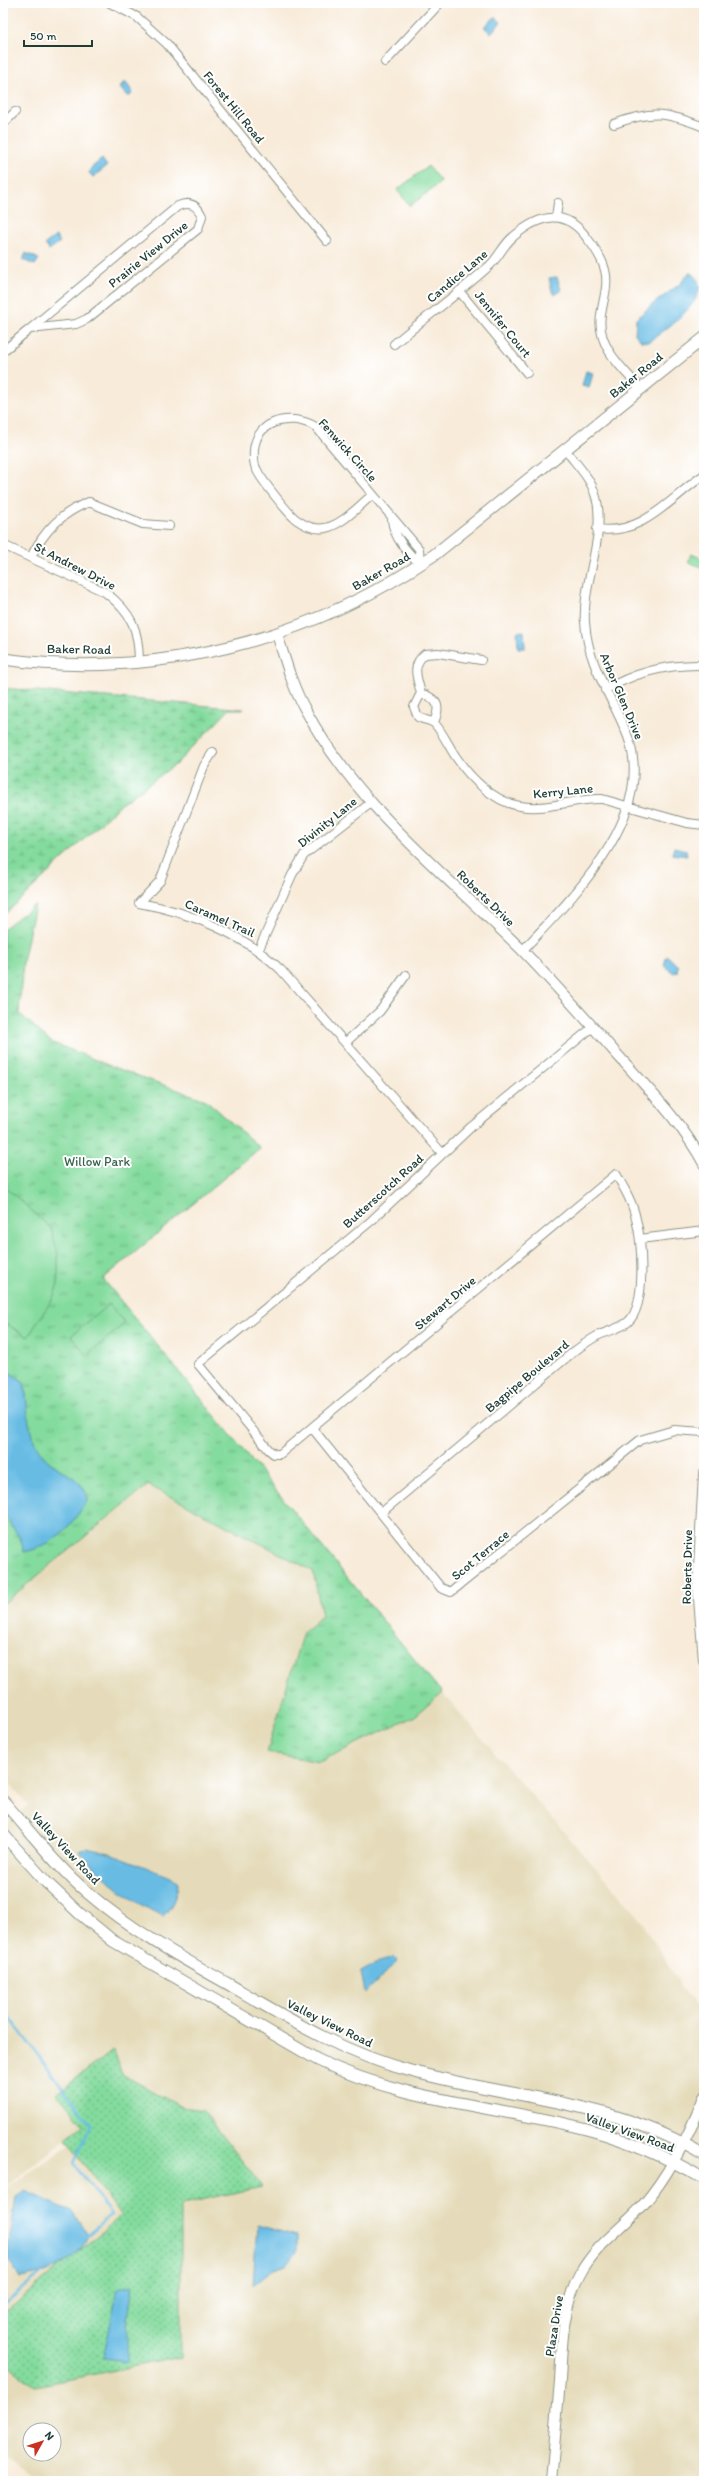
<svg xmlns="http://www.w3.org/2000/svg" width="707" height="2484" viewBox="0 0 707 2484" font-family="Itim,sans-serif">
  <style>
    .built { fill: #e5dbba; fill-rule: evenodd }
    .grass { fill: url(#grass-dots); stroke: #528c69 }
    .wetland { fill: url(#wetland-marsh); stroke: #528c69 }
    .park { fill: url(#park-tufts); stroke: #528c69 }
    .pitch { fill: #84db9e; stroke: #528c69 }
    .water { fill: #68bce4; stroke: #447c8c }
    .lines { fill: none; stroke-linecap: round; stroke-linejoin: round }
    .stream { stroke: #68bce4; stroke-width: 2.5 }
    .minor-casing { stroke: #8c9486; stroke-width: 10 }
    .tertiary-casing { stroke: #8c9486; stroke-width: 12 }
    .secondary-casing { stroke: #8c9486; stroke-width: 13 }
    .minor { stroke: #fff; stroke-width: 8 }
    .tertiary { stroke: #fff; stroke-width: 10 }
    .secondary { stroke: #fff; stroke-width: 11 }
    .labels { text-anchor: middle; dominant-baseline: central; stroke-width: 4; stroke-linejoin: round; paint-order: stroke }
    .street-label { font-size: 13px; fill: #1f3d34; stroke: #fff }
    .park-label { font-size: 13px; fill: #38644e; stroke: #fff }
  </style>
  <defs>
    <pattern id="grass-dots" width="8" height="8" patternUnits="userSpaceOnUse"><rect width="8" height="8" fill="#84db9e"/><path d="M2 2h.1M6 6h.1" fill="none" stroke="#6bb382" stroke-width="1.8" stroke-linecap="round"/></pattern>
    <pattern id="wetland-marsh" width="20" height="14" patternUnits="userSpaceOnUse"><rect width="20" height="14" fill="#84db9e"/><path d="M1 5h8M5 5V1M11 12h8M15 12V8" fill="none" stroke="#6bb382"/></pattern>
    <pattern id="park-tufts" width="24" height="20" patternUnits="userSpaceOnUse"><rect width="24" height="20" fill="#84db9e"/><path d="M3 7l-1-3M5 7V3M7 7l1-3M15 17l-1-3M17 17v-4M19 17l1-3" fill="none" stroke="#6bb382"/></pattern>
  </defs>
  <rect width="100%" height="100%" fill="#fff"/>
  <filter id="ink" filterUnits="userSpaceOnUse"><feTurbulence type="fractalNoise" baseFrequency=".025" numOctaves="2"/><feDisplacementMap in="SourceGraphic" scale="8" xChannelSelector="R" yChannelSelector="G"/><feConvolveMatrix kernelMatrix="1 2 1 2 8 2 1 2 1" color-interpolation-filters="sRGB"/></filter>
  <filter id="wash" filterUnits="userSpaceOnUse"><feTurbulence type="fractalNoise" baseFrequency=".012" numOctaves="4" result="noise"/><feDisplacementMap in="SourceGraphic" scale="16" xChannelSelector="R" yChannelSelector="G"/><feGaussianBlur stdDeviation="0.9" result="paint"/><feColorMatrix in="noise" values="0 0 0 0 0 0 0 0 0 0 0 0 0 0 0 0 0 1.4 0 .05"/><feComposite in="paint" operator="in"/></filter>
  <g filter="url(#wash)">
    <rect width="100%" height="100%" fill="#f8ebd9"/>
    <path class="built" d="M 147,1485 L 313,1571 L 322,1616 L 303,1632 L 268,1752 L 399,1724 L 442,1693 L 639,1917 L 704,2023 L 704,2481 L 36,2481 L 3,2455 L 3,2191 L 88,2132 L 83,2125 L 3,2190 L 3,1827 L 28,1805 L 3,1775 L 3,1603 ZM 30,2430 L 54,2430 L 54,2454 L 30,2454 Z"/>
    <path class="grass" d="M 114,2050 L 121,2072 L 125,2076 L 181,2107 L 203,2110 L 262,2187 L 181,2204 L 181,2357 L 35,2386 L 3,2362 L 3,2314 L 121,2216 L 66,2139 L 83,2125 L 57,2093 Z"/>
    <path class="wetland" d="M 3,688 L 244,709 L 230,709 L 176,764 L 121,804 L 3,916 Z"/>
    <path class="park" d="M 35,905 L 23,962 L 19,1013 L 51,1042 L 113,1067 L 206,1100 L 260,1148 L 103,1279 L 442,1693 L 415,1716 L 319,1762 L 267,1752 L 303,1632 L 322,1616 L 313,1571 L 148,1485 L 3,1604 L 3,929 Z"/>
    <path class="pitch" d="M 428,166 L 441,182 L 410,206 L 397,190 Z
      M 691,554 L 704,559 L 704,568 L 688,562 Z
      M 3,1185 L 51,1228 L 58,1254 L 58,1284 L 53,1298 L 28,1337 L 3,1322 Z
      M 109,1304 L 125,1323 L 87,1355 L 71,1336 Z"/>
    <path class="water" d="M 495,17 L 501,22 L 491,33 L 484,27 Z
      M 123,83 L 126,83 L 133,92 L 130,96 L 127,96 L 120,88 Z
      M 102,159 L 107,166 L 93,177 L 89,173 L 91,168 Z
      M 56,236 L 60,242 L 49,250 L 45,244 Z
      M 26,253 L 39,259 L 35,265 L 23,260 Z
      M 689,273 C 694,274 696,277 698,281 C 707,302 664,330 649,342 L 641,341 L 635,334 L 636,319 L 653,304 L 680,284 Z
      M 557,277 L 561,290 L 555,295 L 552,291 L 549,278 Z
      M 586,371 L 593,373 L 589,388 L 582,386 Z
      M 524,631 L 525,648 L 518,648 L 517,632 Z
      M 674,847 L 686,850 L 687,856 L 672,854 Z
      M 668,956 L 678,966 L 677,972 L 674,973 L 664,966 L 666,957 Z
      M 3,1371 L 8,1371 L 24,1382 C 29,1405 25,1429 39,1450 C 51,1471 81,1473 88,1498 C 74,1524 54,1546 24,1552 L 21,1540 L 3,1513 Z
      M 86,1848 L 110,1853 L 171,1877 L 178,1883 C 178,1894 171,1909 163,1916 C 130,1902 103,1877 79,1851 Z
      M 394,1957 L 397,1960 L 396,1963 L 365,1993 L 361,1972 L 379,1961 Z
      M 25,2191 L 73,2212 L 88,2234 C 82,2260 44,2275 20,2278 L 7,2257 L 16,2197 Z
      M 257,2225 L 297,2236 L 297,2252 L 286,2265 L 273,2269 L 253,2285 Z
      M 133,2285 L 127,2326 L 127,2361 L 103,2358 L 118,2289 Z"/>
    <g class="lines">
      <path class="stream" d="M 3,2009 L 91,2125 L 74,2163 L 111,2215 L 86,2236
        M 3,2305 L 41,2274"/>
    </g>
  </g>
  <g filter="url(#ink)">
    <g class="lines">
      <g class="minor-casing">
        <path id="minor" d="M 110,3 L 137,17 L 167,44 L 327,241
          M 385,62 L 440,3
          M 3,124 L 15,112
          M 614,124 C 653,110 666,112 704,127
          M 556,217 L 558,203
          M 459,291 L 527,373
          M 394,344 C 425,318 458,294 488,267 C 498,259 503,245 513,237 C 540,214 565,208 587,238 C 595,248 602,258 605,270 C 609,285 603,300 601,315 C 596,346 622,368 641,389
          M 3,351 L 30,329 L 76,324 L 87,319 L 198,229 L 202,216 C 197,205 190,201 178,206 L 30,329
          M 372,495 C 359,506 342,525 325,528 C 315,530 304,525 297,520 C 290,516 260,478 257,470 C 255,467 254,462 254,458 C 251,421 289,411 316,427 L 419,549 L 420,564
          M 392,520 C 394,538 407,552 420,564
          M 597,529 C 643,536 670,498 704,475
          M 3,545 L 105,592 C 132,613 139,629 139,663
          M 31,557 C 44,531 61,513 89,502 L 143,524 L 169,526
          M 481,660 L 438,653 L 425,654 C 411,665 417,678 421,693 L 414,707 L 418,717 C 423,720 431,720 435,724 C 443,733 449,747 456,757 C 470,778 494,802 520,806 C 548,811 574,798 602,799 L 687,823 L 704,825
          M 605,690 C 635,672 669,664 704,665
          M 421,693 C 438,699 441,706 434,722
          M 213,752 L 204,766 L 160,881 L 139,903 C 190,912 244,934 281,970 L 442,1153
          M 259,949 L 292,875 L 304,855 L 372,802
          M 522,951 C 571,899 657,817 628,737 C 613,697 588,668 585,622 C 582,582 608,532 595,494 C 590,477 575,463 565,449
          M 346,1042 L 380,1011 L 406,975
          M 640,1239 L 704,1231
          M 313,1429 L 441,1588 L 451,1592 L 640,1440 L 674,1430 L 704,1432
          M 381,1513 L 572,1353 C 580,1347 588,1341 597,1336 C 607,1331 619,1329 628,1322 C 647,1305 642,1242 636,1219 C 633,1203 624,1188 616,1174 L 280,1454 L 274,1454 L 269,1450 L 198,1364 L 371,1221 L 471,1127 L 593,1027"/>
      </g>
      <g class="tertiary-casing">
        <path id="tertiary" d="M 277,634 C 285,659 292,686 305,709 C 356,805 445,874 521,949 C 553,982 584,1017 614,1051 C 646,1087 682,1122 704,1164
          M 704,1474 L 698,1586 L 704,1660
          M 551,2481 C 554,2448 557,2414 560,2381 C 562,2345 562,2307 580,2274 C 597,2243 621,2230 643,2205 C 670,2174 689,2135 704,2097"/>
      </g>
      <g class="secondary-casing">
        <path id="secondary" d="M 3,659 C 155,680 308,641 434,555 L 704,338
          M 3,1801 C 31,1832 56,1866 88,1893 C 131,1930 180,1957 230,1985 C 288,2019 345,2054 411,2071 C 512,2099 611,2099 704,2155
          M 3,1834 L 46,1882 L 79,1913 L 113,1941 L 318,2060 C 404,2102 499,2106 590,2130 C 630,2141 669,2158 704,2179"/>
      </g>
      <use href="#minor" class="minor"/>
      <use href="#tertiary" class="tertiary"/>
      <use href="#secondary" class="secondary"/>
    </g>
  </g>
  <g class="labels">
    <g class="street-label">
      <text transform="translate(234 107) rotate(51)">Forest Hill Road</text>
      <text transform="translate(148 254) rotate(-39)">Prairie View Drive</text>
      <text transform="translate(457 276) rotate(-40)">Candice Lane</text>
      <text transform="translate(503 324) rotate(51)">Jennifer Court</text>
      <text transform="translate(636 375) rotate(-39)">Baker Road</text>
      <text transform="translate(348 450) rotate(48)">Fenwick Circle</text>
      <text transform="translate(75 566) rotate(27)">St Andrew Drive</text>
      <text transform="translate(381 571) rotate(-30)">Baker Road</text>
      <text transform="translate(79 649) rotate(1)">Baker Road</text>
      <text transform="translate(622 696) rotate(67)">Arbor Glen Drive</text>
      <text transform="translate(563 791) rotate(-6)">Kerry Lane</text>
      <text transform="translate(327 822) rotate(-39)">Divinity Lane</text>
      <text transform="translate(486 898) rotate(44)">Roberts Drive</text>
      <text transform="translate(220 918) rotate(24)">Caramel Trail</text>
      <text transform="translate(383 1191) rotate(-42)">Butterscotch Road</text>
      <text transform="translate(445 1303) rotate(-40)">Stewart Drive</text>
      <text transform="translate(527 1376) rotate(-40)">Bagpipe Boulevard</text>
      <text transform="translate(480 1555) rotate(-40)">Scot Terrace</text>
      <text transform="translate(687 1567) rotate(-89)">Roberts Drive</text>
      <text transform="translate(66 1848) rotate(47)">Valley View Road</text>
      <text transform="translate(330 2023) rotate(26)">Valley View Road</text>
      <text transform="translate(630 2132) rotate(20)">Valley View Road</text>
      <text transform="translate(554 2326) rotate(-81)">Plaza Drive</text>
    </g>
    <g class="park-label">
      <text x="97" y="1161">Willow Park</text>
    </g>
  </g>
  <rect width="707" height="2484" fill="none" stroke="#fff" stroke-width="16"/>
  <g transform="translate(42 2442) rotate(51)"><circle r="19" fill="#ffffff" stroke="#a5b1ae"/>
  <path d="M0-3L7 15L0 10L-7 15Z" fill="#c8321e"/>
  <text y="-6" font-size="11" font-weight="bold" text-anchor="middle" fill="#1f3d34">N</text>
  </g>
  <path d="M24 40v6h68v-6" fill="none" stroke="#1f3d34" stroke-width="2"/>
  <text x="30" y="40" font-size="12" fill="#1f3d34" stroke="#ffffff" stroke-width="3" paint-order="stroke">50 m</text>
</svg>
